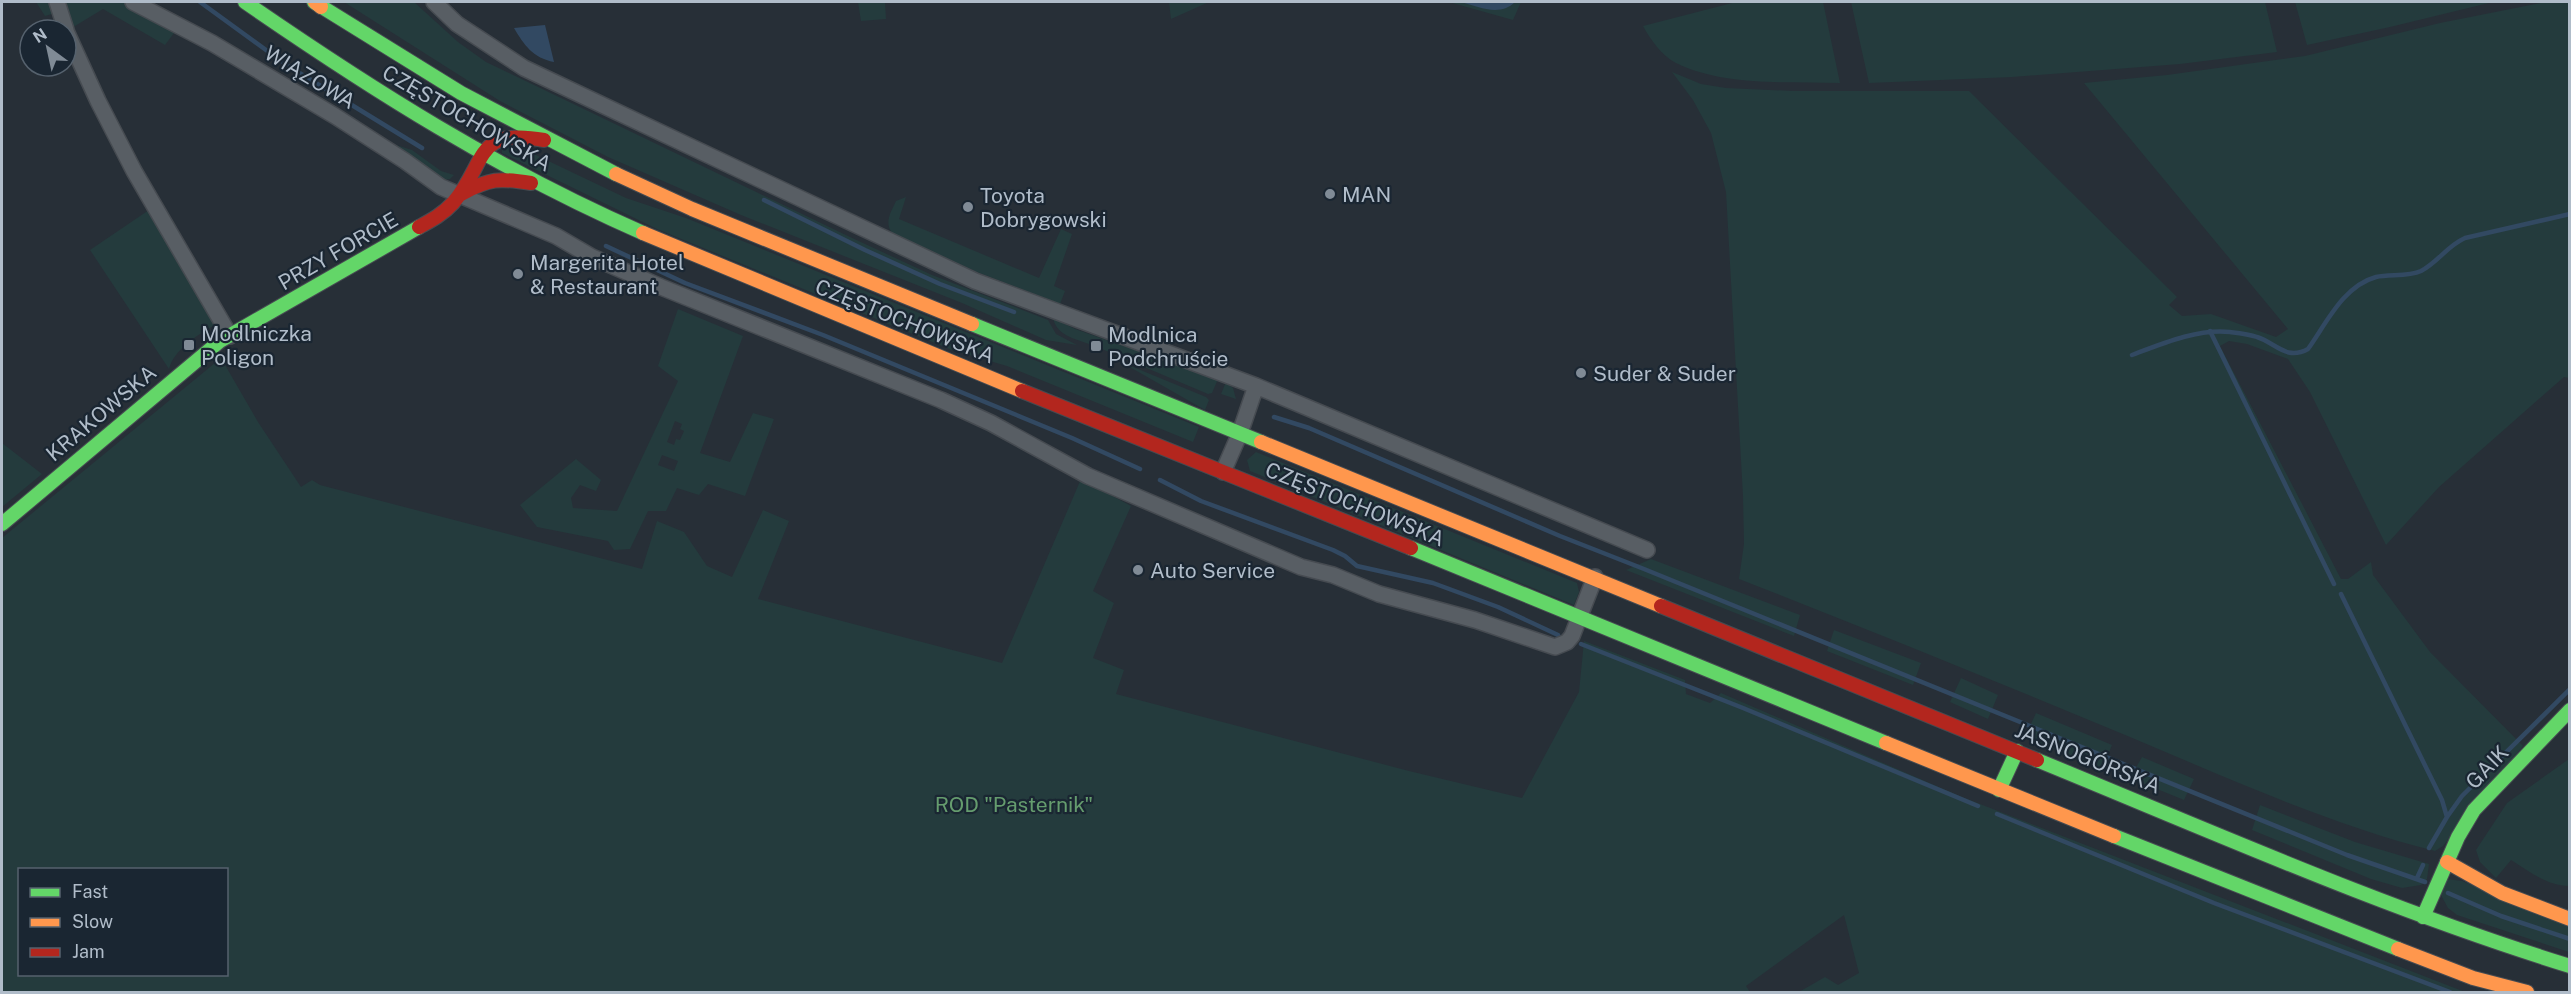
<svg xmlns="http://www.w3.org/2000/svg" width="2571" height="994" viewBox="0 0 2571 994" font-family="'Public Sans',sans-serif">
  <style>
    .green { fill: #243b3d; fill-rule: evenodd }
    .water { fill: #324962 }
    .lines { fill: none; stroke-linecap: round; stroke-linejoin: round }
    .stream { stroke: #324962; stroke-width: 4.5 }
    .street-casing { stroke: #464b51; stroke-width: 18 }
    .fast-casing { stroke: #464b51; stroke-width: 16 }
    .slow-casing { stroke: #464b51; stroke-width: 16 }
    .jam-casing { stroke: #464b51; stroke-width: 16 }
    .street { stroke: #585e64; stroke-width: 15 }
    .fast { stroke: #63d668; stroke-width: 14 }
    .slow { stroke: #ff974d; stroke-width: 14 }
    .jam { stroke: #b3261e; stroke-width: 14 }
    .poi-dot { fill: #808b96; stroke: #1a2632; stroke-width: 2 }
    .labels { text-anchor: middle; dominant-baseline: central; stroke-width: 4.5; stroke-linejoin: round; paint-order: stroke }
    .street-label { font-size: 21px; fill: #b0bcc9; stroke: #1a2632 }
    .poi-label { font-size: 21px; fill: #b0bcc9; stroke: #1a2632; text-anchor: start }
    .park-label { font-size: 21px; fill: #659c6e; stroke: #1a2632 }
  </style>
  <rect width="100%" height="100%" fill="#272f37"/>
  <path class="green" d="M 36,2 L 54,2 L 55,13 L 45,16 Z
    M 61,2 L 127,2 L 174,33 L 165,45 L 103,9 L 70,29 Z
    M 344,2 L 414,2 L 458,42 L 486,62 L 850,237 L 932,275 L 1048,320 L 1056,334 L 1077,345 L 1046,340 L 962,303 L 741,215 L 608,157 L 500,101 Z
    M 858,2 L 885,2 L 886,19 L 861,21 Z
    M 1169,2 L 1209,2 L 1171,19 Z
    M 1449,2 L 1461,2 L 1477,6 L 1521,2 L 1513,20 Z
    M 1736,2 L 1823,2 L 1840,83 C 1787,81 1725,87 1676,63 C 1662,56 1650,39 1643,26 Z
    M 1851,2 L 2265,2 L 2277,52 L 2180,64 L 2012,77 L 1869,83 Z
    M 2295,2 L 2493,2 L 2390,27 L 2307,45 Z
    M 2546,2 L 2569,2 L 2569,378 L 2564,377 L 2439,487 L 2386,545 L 2310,392 L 2288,359 L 2247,344 L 2229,341 L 2220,346 L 2341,579 L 2348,579 L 2371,562 L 2373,575 L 2430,652 L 2523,746 L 2443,846 L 2435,851 C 2329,824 2230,779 2130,737 C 2000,683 1870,630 1739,579 L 1744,544 L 1743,496 L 1726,192 L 1711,133 L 1693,100 L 1672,72 L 1701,84 L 1726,88 L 1793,91 L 1969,91 L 2177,297 L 2169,305 L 2182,316 L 2211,314 L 2276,337 L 2288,329 L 2084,83 L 2167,75 L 2305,56 L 2440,23 Z
    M 396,145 L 412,150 L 441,171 L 454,175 L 450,179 L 443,180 Z
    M 517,146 L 626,198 L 686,218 L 1199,427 L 1193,442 L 1007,366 L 952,350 L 657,229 L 502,153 L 502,148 Z
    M 906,197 L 899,219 L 1039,278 L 1061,229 L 1072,234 L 1054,286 L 1065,291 L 1060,304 L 977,272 L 892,233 C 884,222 891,212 896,201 Z
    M 149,210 L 213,317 L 213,326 C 196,336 174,350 169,369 L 90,250 Z
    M 678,309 L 743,336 L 700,453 L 730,462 L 753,413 L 774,419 L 745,496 L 708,484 L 699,495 L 677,488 L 666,511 L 648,511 L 630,549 L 614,550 L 608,541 L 537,527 L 520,505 L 576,459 L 601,480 L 596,491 L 580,485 L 571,498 L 573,508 L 617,511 L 678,381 L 658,366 ZM 675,421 L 682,424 L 680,429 L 684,431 L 680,440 L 676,439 L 674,445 L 667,442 ZM 662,455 L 678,461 L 674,471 L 658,465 Z
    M 1053,318 L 1075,329 L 1218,379 L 1212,393 L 1208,394 L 1097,347 L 1098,344 L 1091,341 L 1089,344 C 1074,338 1057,336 1053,318 Z
    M 221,358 L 258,422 L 301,487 L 312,480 L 320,485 L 642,569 L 657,521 L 684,532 L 707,566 L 732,577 L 763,510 L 789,521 L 758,599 L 1002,663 L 1081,479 L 1131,506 L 1093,591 L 1114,603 L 1093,658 L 1124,670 L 1116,694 L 1409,771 L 1522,798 L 1579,692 L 1584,641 L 1685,680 L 1686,694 L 1710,703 L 1721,693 L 1962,797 L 2465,992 L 1799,992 L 1825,977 L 1838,985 L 1859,973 L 1844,915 L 1746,986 L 1750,992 L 2,992 L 2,538 ZM 20,870 L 226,870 L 226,974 L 20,974 Z
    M 1121,362 L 1206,397 L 1209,400 L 1205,410 Z
    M 1226,382 L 1233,388 L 1236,399 L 1221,394 Z
    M 2,443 L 42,474 L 2,507 Z
    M 1256,452 L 1577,583 L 1579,592 L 1574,605 L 1250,471 L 1247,460 Z
    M 1651,559 L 1800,615 L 1794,636 L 1626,570 Z
    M 1834,630 L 1921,663 L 1913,685 L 1827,651 Z
    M 1961,678 L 1998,695 L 1988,719 L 1950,702 Z
    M 2036,713 L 2112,745 L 2102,769 L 2025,737 Z
    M 2142,757 L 2194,779 L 2184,800 L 2130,778 Z
    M 2569,759 L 2569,886 C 2546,885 2530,872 2511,860 L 2496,878 L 2480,862 L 2476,850 L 2507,803 Z
    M 2260,805 L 2355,842 L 2429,864 L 2427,879 L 2421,885 L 2402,888 L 2371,879 L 2252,830 Z
    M 2447,879 L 2462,881 L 2569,926 L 2569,952 L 2457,915 L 2448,908 L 2441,895 Z"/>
  <path class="water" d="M 1461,2 L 1515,2 C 1500,17 1479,7 1461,2 Z
    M 545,25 L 554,62 C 533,58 524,45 514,28 Z"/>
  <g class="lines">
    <path class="stream" d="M 200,2 L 288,66 L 422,148
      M 764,200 L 865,250 L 940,284 L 1014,312
      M 606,246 L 685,283 L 823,335 L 1072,438 L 1140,469
      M 2210,331 L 2334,584
      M 2132,355 C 2161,344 2199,328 2230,332 C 2239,333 2249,334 2257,337 C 2276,343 2286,361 2308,349 C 2326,324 2343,286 2376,277 C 2390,274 2408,277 2421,271 C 2438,262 2447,246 2465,238 L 2570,214
      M 1274,417 L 1309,428 L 1560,536 L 1644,569 L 2347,855 L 2425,882
      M 1160,480 L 1201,501 L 1333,550 L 1345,556 L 1357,566 L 1433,583 L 1498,607 L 1558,635
      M 2341,594 L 2442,800 L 2447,817
      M 1581,644 L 1743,708 L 1978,806
      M 1997,814 L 2214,903 L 2450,992
      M 2429,848 L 2447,817 L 2462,796 L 2570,689
      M 2417,878 L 2423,865
      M 2448,893 L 2501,916 L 2570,939"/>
    <g class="street-casing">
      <path id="street" d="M 57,2 L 66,30
        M 133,2 L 212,43 L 335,116 L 405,161 L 441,187 L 556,236 L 592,257 L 661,287 L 941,400 L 991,423 L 1088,476 L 1301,567 L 1333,575 L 1379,594 L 1475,620 L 1555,647 L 1567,642 L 1572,636 L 1595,577
        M 434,2 L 457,24 L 524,68 L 975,281 L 1256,386 L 1647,550
        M 66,31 L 98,101 L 134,171 L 230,336
        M 1223,472 L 1240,433 L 1256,386"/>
    </g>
    <g class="fast-casing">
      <path id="fast" d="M 245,2 C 374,91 499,170 643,233
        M 314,2 L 461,93 L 616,174
        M 972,324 L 1261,442
        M 2,524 L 220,341 L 419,227
        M 1411,548 L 1886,743
        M 2037,760 C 2213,832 2388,910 2570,966
        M 1999,790 L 2017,751
        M 2114,836 L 2398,949
        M 2423,917 L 2458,837 L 2474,810 L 2570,710"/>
    </g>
    <g class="slow-casing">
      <path id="slow" d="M 315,2 L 321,7
        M 616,174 L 692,209 L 972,324
        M 643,233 L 1022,391
        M 1261,442 L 1661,606
        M 1886,743 L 2114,836
        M 2447,862 L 2502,893 L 2570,919
        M 2398,949 L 2473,978 L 2527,992"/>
    </g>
    <g class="jam-casing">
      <path id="jam" d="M 461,194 C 490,178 499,178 531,183
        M 419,227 C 432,220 443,214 453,203 C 488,162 473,127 544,140
        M 1022,391 L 1411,548
        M 1661,606 L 2037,760"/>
    </g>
    <use href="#street" class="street"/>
    <use href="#fast" class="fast"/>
    <use href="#slow" class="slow"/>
    <use href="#jam" class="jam"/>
  </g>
  <g class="poi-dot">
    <circle cx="1330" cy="194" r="6"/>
    <circle cx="968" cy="207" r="6"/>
    <circle cx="518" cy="274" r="6"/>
    <rect x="183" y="339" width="12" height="12" rx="3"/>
    <rect x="1090" y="340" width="12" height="12" rx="3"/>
    <circle cx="1581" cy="373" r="6"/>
    <circle cx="1138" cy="570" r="6"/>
  </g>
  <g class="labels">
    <g class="street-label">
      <text transform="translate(310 77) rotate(31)">WIĄZOWA</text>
      <text transform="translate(467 118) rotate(30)">CZĘSTOCHOWSKA</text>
      <text transform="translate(338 251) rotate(-30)">PRZY FORCIE</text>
      <text transform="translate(905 321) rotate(22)">CZĘSTOCHOWSKA</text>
      <text transform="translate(101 413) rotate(-40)">KRAKOWSKA</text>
      <text transform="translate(1355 504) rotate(22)">CZĘSTOCHOWSKA</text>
      <text transform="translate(2088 758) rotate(22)">JASNOGÓRSKA</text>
      <text transform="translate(2487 767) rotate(-46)">GAIK</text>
    </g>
    <g class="poi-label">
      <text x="1342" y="194">MAN</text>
      <text x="980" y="195">Toyota<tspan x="980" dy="24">Dobrygowski</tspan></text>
      <text x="530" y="262">Margerita Hotel<tspan x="530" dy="24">&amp; Restaurant</tspan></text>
      <text x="201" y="333">Modlniczka<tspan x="201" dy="24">Poligon</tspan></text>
      <text x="1108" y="334">Modlnica<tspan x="1108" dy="24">Podchruście</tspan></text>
      <text x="1593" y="373">Suder &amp; Suder</text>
      <text x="1150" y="570">Auto Service</text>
    </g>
    <g class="park-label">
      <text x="1014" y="804">ROD "Pasternik"</text>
    </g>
  </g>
  <rect width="2571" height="994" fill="none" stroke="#b0bcc9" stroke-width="6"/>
  <rect x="18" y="868" width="210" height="108" fill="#1a2632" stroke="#56626e" stroke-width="1.5"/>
  <rect x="30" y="888" width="30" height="9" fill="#63d668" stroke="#56626e" stroke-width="1.5"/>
  <text x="72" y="898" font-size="18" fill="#b0bcc9">Fast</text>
  <rect x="30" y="918" width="30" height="9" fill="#ff974d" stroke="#56626e" stroke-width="1.5"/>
  <text x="72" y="928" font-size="18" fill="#b0bcc9">Slow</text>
  <rect x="30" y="948" width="30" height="9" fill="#b3261e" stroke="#56626e" stroke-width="1.5"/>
  <text x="72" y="958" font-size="18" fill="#b0bcc9">Jam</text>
  <g transform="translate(48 48) rotate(327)"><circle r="28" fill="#1a2632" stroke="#56626e" stroke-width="1.5"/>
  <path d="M0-4.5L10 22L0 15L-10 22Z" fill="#808b96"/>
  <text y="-9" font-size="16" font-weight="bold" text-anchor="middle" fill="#b0bcc9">N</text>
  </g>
</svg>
